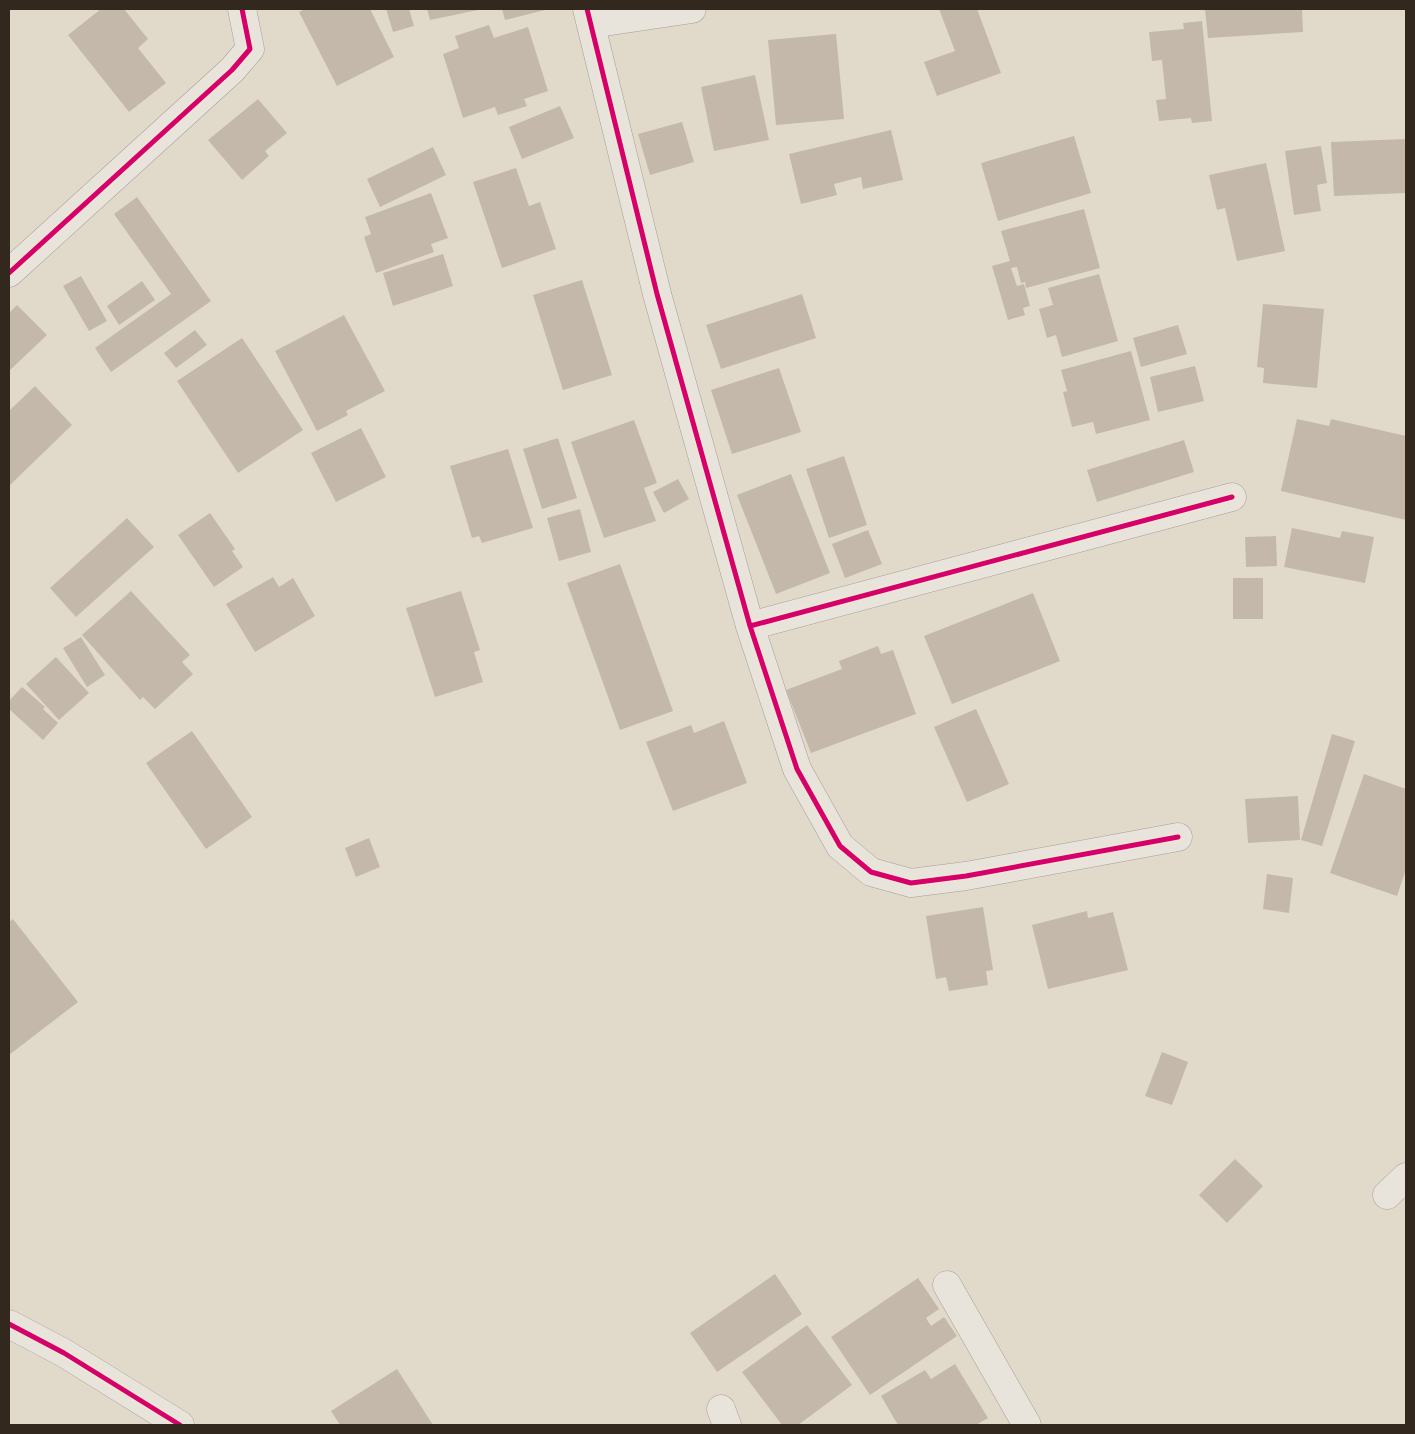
<svg xmlns="http://www.w3.org/2000/svg" width="1415" height="1434" viewBox="0 0 1415 1434" font-family="'Noto Serif',serif">
  <style>
    .building { fill: #c4b8ab }
    .lines { fill: none; stroke-linecap: round; stroke-linejoin: round }
    .minor-casing { stroke: #a59f94; stroke-width: 29 }
    .minor { stroke: #e9e4db; stroke-width: 28 }
    .cycleway-casing { stroke: #f2e8d0; stroke-width: 8 }
    .cycleway { stroke: #d6006c; stroke-width: 5 }
  </style>
  <rect width="100%" height="100%" fill="#e1daca"/>
  <path class="building" d="M 101,9 L 124,9 L 148,39 L 138,48 L 166,83 L 129,112 L 68,35 Z
    M 305,9 L 370,9 L 394,57 L 337,86 L 299,12 Z
    M 386,9 L 409,9 L 414,26 L 393,32 Z
    M 427,9 L 478,9 L 478,10 L 430,20 Z
    M 502,9 L 549,9 L 505,20 Z
    M 939,9 L 977,9 L 1001,73 L 937,96 L 924,62 L 955,51 Z
    M 1205,9 L 1302,9 L 1303,32 L 1208,38 Z
    M 1202,21 L 1212,121 L 1192,123 L 1191,118 L 1159,121 L 1156,100 L 1166,99 L 1162,60 L 1152,61 L 1149,32 L 1184,29 L 1183,23 Z
    M 489,25 L 494,38 L 528,27 L 548,91 L 524,99 L 527,106 L 498,115 L 495,107 L 463,118 L 443,54 L 459,48 L 455,36 Z
    M 836,34 L 844,119 L 776,125 L 768,40 Z
    M 755,75 L 769,140 L 714,151 L 701,87 Z
    M 258,99 L 287,133 L 265,151 L 269,156 L 242,180 L 208,140 Z
    M 560,106 L 574,138 L 522,159 L 509,127 Z
    M 682,122 L 694,162 L 650,175 L 638,134 Z
    M 891,130 L 903,180 L 863,189 L 861,177 L 834,184 L 837,195 L 801,204 L 789,154 Z
    M 1074,136 L 1091,193 L 998,221 L 981,163 Z
    M 1406,139 L 1406,193 L 1334,196 L 1331,142 Z
    M 1321,146 L 1327,183 L 1317,185 L 1321,211 L 1294,215 L 1285,151 Z
    M 433,147 L 446,175 L 380,207 L 367,179 Z
    M 1266,163 L 1285,251 L 1237,261 L 1225,208 L 1217,210 L 1209,175 Z
    M 516,168 L 529,206 L 540,202 L 556,249 L 502,268 L 473,182 Z
    M 431,193 L 448,238 L 431,244 L 434,252 L 376,273 L 364,237 L 371,234 L 365,217 Z
    M 137,197 L 211,301 L 111,372 L 95,348 L 171,294 L 114,214 Z
    M 1084,209 L 1100,268 L 1026,288 L 1025,282 L 1021,283 L 1017,267 L 1011,268 L 1017,286 L 1024,284 L 1030,306 L 1023,308 L 1025,315 L 1008,320 L 992,266 L 1010,261 L 1001,231 Z
    M 443,254 L 453,286 L 393,306 L 383,273 Z
    M 1099,274 L 1118,341 L 1062,357 L 1056,335 L 1047,338 L 1039,309 L 1053,305 L 1048,288 Z
    M 81,276 L 107,321 L 89,331 L 63,286 Z
    M 582,280 L 612,375 L 563,390 L 533,295 Z
    M 142,281 L 155,300 L 119,325 L 107,306 Z
    M 802,294 L 816,338 L 721,369 L 706,325 Z
    M 1263,304 L 1324,309 L 1317,388 L 1263,383 L 1264,368 L 1257,367 Z
    M 17,305 L 47,335 L 9,371 L 9,313 Z
    M 344,315 L 385,391 L 346,411 L 348,415 L 317,431 L 275,351 Z
    M 1178,325 L 1187,354 L 1141,367 L 1133,338 Z
    M 195,330 L 207,345 L 176,368 L 164,353 Z
    M 242,338 L 303,430 L 238,473 L 177,381 Z
    M 1131,351 L 1150,420 L 1096,434 L 1093,422 L 1072,427 L 1063,392 L 1067,391 L 1061,370 Z
    M 1195,366 L 1204,401 L 1158,412 L 1150,377 Z
    M 779,368 L 801,432 L 732,454 L 711,390 Z
    M 35,386 L 72,425 L 9,486 L 9,411 Z
    M 1297,419 L 1329,426 L 1331,419 L 1406,436 L 1406,520 L 1281,491 Z
    M 634,420 L 657,483 L 644,488 L 656,521 L 604,538 L 571,442 Z
    M 361,428 L 386,477 L 336,502 L 311,453 Z
    M 558,438 L 577,498 L 542,509 L 523,449 Z
    M 1184,440 L 1194,472 L 1097,502 L 1087,470 Z
    M 508,449 L 533,528 L 482,543 L 479,536 L 472,538 L 450,466 Z
    M 844,456 L 867,525 L 829,538 L 806,469 Z
    M 791,474 L 830,573 L 776,594 L 737,495 Z
    M 678,479 L 689,499 L 664,513 L 653,492 Z
    M 580,509 L 591,552 L 559,561 L 547,518 Z
    M 210,513 L 235,549 L 232,551 L 243,567 L 214,587 L 178,535 Z
    M 127,518 L 154,547 L 76,617 L 50,588 Z
    M 1292,528 L 1340,538 L 1342,531 L 1374,537 L 1365,583 L 1284,567 Z
    M 868,530 L 882,564 L 845,578 L 832,544 Z
    M 1276,536 L 1277,566 L 1246,567 L 1245,537 Z
    M 620,564 L 673,711 L 620,730 L 567,583 Z
    M 273,577 L 279,587 L 293,578 L 315,616 L 255,652 L 226,604 Z
    M 1233,578 L 1263,578 L 1263,619 L 1233,619 Z
    M 131,591 L 190,655 L 182,662 L 193,674 L 155,709 L 143,697 L 140,700 L 82,635 Z
    M 461,591 L 480,650 L 474,652 L 483,682 L 435,697 L 406,608 Z
    M 1033,593 L 1060,661 L 952,704 L 924,636 Z
    M 81,637 L 105,675 L 87,687 L 63,648 Z
    M 878,646 L 881,654 L 893,650 L 916,714 L 811,753 L 786,690 L 842,669 L 839,661 Z
    M 56,657 L 89,693 L 59,720 L 26,684 Z
    M 22,687 L 45,707 L 43,709 L 58,723 L 43,740 L 9,709 L 9,701 Z
    M 976,709 L 1009,784 L 967,802 L 934,727 Z
    M 724,721 L 747,783 L 673,811 L 646,742 L 691,725 L 694,733 Z
    M 192,731 L 252,817 L 206,849 L 146,763 Z
    M 1332,734 L 1355,741 L 1322,846 L 1301,840 Z
    M 1364,774 L 1406,789 L 1406,869 L 1397,896 L 1330,873 Z
    M 1298,796 L 1300,840 L 1248,843 L 1245,799 Z
    M 369,838 L 380,867 L 356,877 L 345,848 Z
    M 1267,874 L 1293,878 L 1289,913 L 1263,909 Z
    M 983,907 L 993,970 L 986,971 L 988,985 L 949,991 L 946,977 L 936,979 L 926,916 Z
    M 1087,911 L 1088,918 L 1113,912 L 1128,970 L 1048,989 L 1032,925 Z
    M 13,919 L 78,1002 L 9,1055 L 9,922 Z
    M 1162,1052 L 1188,1062 L 1172,1105 L 1145,1096 Z
    M 1235,1159 L 1263,1186 L 1227,1223 L 1199,1195 Z
    M 775,1274 L 802,1314 L 717,1372 L 690,1333 Z
    M 918,1278 L 939,1309 L 926,1318 L 931,1326 L 944,1317 L 957,1336 L 870,1395 L 831,1337 Z
    M 807,1325 L 852,1385 L 798,1425 L 782,1425 L 742,1372 Z
    M 955,1364 L 988,1418 L 976,1425 L 898,1425 L 881,1396 L 925,1370 L 931,1379 Z
    M 397,1369 L 433,1425 L 340,1425 L 331,1411 Z"/>
  <g class="lines">
    <g class="minor-casing">
      <path id="minor" d="M 587,9 L 657,294 L 750,626 L 797,769 L 840,846 L 871,872 L 911,883 L 966,876 L 1178,837
        M 591,24 L 692,9
        M 9,273 L 232,70 L 250,49 L 242,9
        M 750,626 L 1232,497
        M 1387,1195 L 1406,1177
        M 947,1285 L 1027,1425
        M 9,1324 L 64,1353 L 180,1425
        M 721,1409 L 727,1425"/>
    </g>
    <use href="#minor" class="minor"/>
    <g class="cycleway-casing">
      <path id="cycleway" d="M 587,9 L 657,294 L 750,626 L 797,769 L 840,846 L 871,872 L 911,883 L 966,876 L 1178,837
        M 9,273 L 232,70 L 250,49 L 242,9
        M 750,626 L 1232,497
        M 9,1324 L 64,1353 L 180,1425"/>
    </g>
    <use href="#cycleway" class="cycleway"/>
  </g>
  <rect width="1415" height="1434" fill="none" stroke="#32281d" stroke-width="20"/>
</svg>
